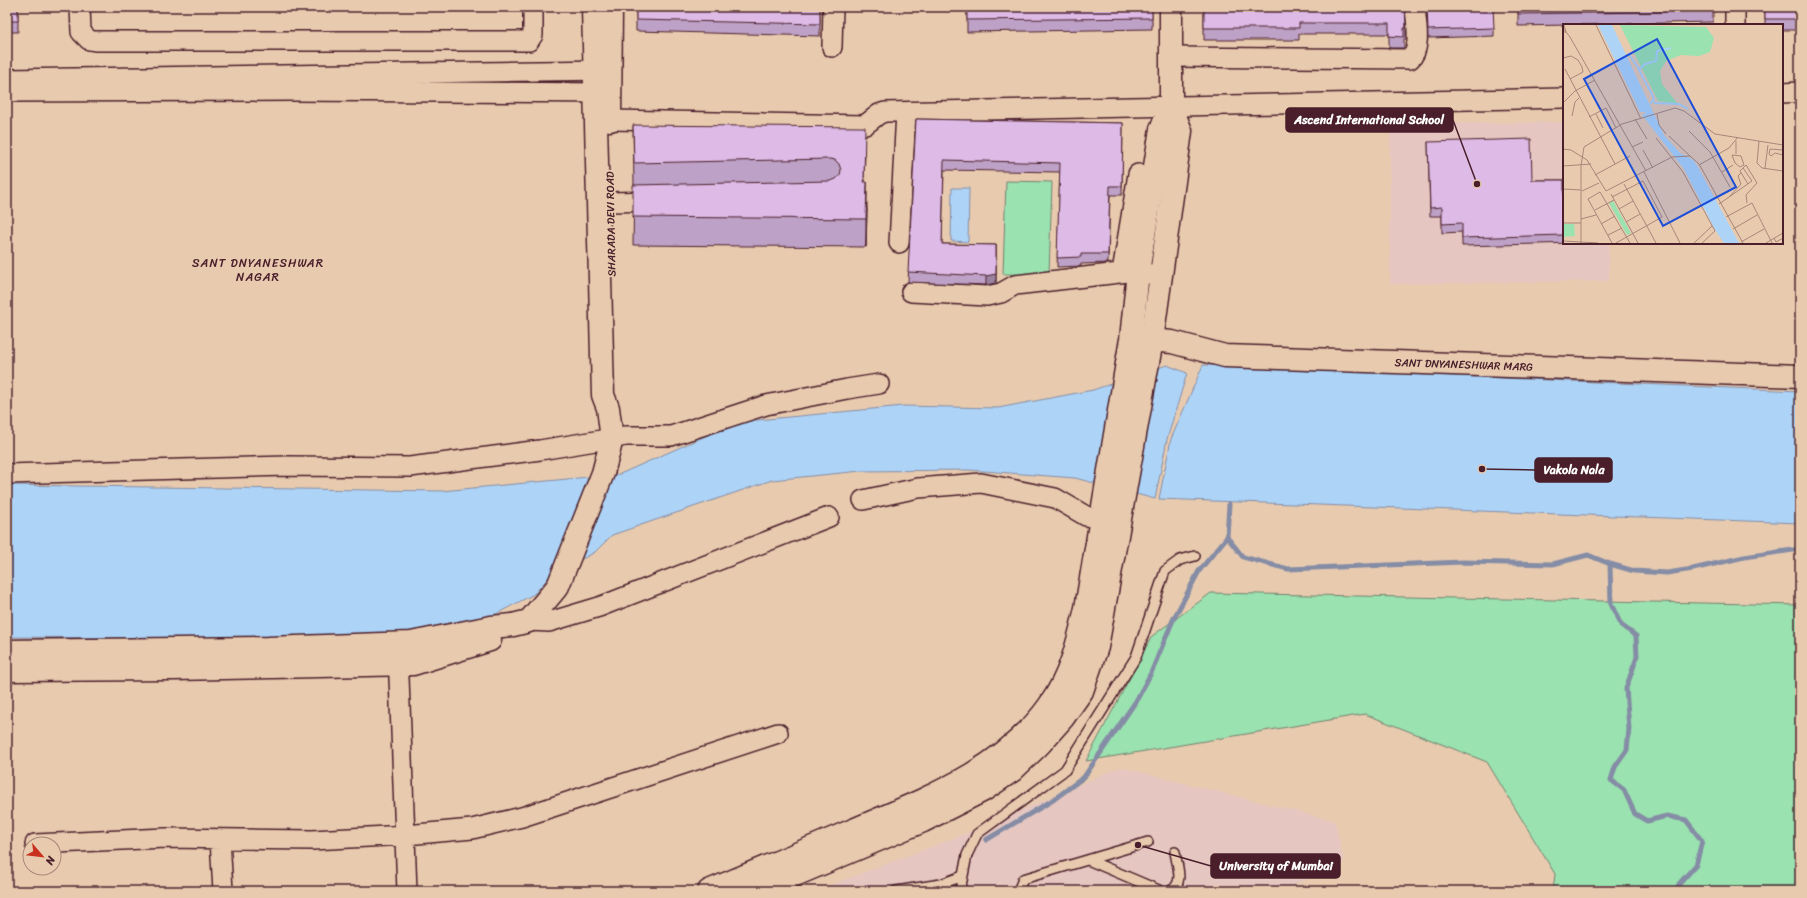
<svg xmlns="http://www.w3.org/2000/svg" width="1807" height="898" viewBox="0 0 1807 898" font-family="Sriracha,sans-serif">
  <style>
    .built { fill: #e5c6c0 }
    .green { fill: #9ae2b0; stroke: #72806e }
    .water { fill: #add4f7; stroke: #858ca5 }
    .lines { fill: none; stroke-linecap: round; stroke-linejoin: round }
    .stream { stroke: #858ca5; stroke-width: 5 }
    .lane-casing { stroke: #4a1f2b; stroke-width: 12 }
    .street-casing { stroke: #4a1f2b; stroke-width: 22 }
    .secondary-casing { stroke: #4a1f2b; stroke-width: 25 }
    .lane { stroke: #e8cbaf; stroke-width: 9 }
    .street { stroke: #e8cbaf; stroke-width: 19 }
    .secondary { stroke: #e8cbaf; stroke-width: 22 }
    .wall { fill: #bea1c6; stroke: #4a1f2b }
    .shaded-wall { fill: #9b83a1; stroke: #4a1f2b }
    .building { fill: #ddbbe6; stroke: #4a1f2b }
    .labels { text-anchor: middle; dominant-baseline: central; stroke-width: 3.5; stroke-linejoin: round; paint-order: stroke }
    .street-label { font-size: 11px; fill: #4a1f2b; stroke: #e8cbaf }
    .neighbourhood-label { font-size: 12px; letter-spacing: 1px; fill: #4a1f2b; stroke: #e8cbaf }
    .inset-river { fill: none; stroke: #add4f7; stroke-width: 2 }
    .inset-road { fill: none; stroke: #a9867a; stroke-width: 1 }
    .view { fill: #1d4ed8; fill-opacity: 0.15; stroke: #1d4ed8; stroke-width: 2 }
    .inset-edge { fill: none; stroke: #4a1f2b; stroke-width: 2 }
    .leader { fill: none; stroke: #4a1f2b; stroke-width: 1.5 }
    .callout-dot { fill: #4a1f2b; stroke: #e8cbaf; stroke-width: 1.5 }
    .callout { fill: #4a1f2b; stroke: #4a1f2b; stroke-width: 1.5 }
    .callout-label { font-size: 12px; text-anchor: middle; font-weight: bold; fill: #fff }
  </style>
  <rect width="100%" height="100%" fill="#e8cbaf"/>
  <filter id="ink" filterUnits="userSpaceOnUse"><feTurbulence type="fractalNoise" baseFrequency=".025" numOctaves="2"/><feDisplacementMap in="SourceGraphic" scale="8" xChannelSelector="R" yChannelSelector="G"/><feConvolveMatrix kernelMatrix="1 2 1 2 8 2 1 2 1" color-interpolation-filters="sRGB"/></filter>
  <g filter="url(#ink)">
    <path class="built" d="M 1564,122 L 1564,243 L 1609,243 L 1609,281 L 1390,284 L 1390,124 Z
      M 1120,767 L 1335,821 L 1344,862 L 1280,891 L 815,891 L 980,828 Z"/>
    <path class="green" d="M 1006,181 L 1052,182 L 1049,275 L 1003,274 Z
      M 1211,593 L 1800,605 L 1800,891 L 1553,891 L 1555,874 L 1487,762 L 1365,714 L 1086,761 L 1152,636 Z"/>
    <path class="water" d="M 952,188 L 969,188 L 968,242 L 951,241 Z
      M 1167,365 L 1187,373 L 1167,439 L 1155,499 L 1075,478 L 970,470 L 861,471 L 772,480 L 612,535 L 595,552 L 549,577 L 534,594 L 477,624 L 380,640 L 7,637 L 7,485 L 442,491 L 620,474 L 737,422 L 903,406 L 998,408 L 1093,390 Z
      M 1203,365 L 1800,391 L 1800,523 L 1159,499 L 1171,439 Z"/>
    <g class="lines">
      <path class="stream" d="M 1229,504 L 1227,537 L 1243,557 L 1288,569 L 1463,562 L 1553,564 L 1588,555 L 1610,564 L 1611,604 L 1621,625 L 1636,636 L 1637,657 L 1626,688 L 1629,729 L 1627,750 L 1615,767 L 1611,780 L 1624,790 L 1635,814 L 1647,821 L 1667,816 L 1686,820 L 1702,841 L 1696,865 L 1679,884 L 1677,891
        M 1610,564 L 1634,571 L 1667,573 L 1693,569 L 1744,557 L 1800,549
        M 986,840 L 1053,800 L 1084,777 L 1136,701 L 1151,673 L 1173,620 L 1199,571 L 1227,537"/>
      <g class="lane-casing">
        <path id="lane" d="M 1088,860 L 1161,891
          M 896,891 L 941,884 L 963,876
          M 960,891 L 967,855 L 977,834 L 1065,770 L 1136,657 L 1165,571 L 1180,560 L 1195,556
          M 1018,891 L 1023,879 L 1148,842
          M 1170,891 C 1185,884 1177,866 1175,852"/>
      </g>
      <g class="street-casing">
        <path id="street" d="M 80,7 L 81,32 L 89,40 L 95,41 L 529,41 L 533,35 L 533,7
          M 1735,25 L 1735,7
          M 832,47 L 833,7
          M 1171,57 L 1410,59 C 1422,49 1416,22 1415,7
          M 7,79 L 609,70
          M 7,92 L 292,91 L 610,93
          M 1782,93 L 1800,92
          M 610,120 L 865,125 L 879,114 L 885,112 L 1564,98
          M 610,202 L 659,201
          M 899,243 L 906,112
          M 1122,272 L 1138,174
          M 911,292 L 987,296 L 1001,293 L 1015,285 L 1128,272 L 1162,275
          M 7,474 L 288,466 L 410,467 L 540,450 L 626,436 L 671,436 L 766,405 L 847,389 L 879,384
          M 863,500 L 918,488 L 981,483 L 1055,498 L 1086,516 L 1100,519
          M 529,621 L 549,622 L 599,607 L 829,517
          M 398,651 L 407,891
          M 220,839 L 223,891
          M 35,844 L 165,838 L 312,840 L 406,835 L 472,829 L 522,817 L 778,733"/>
      </g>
      <g class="secondary-casing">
        <g id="secondary">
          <path d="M 610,120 L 611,7"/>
          <path id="s1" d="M 1137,339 L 1172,342 L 1225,356 L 1800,376"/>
          <path d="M 7,651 L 268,648 L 411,643 L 491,627 L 513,625 L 529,621 L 558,586 L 603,473 L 612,439 L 608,408 L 603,395 L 593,7"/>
          <path d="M 7,670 L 174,669 L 413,664 L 490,640"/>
          <path d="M 709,891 C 756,871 804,851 851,831 C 922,800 1002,772 1049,706 C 1070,677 1078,643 1086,608 L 1131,339 L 1138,272 L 1161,129 L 1171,106 L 1171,7"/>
          <path d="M 757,891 L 923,821 L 984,790 L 1012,771 L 1040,744 L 1063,718 L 1082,691 L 1097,647 L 1152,340 L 1181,131 L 1171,106"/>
        </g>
      </g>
      <use href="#lane" class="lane"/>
      <use href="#street" class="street"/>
      <use href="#secondary" class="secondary"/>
    </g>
    <path class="wall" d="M 7,7 L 18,7 L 18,32 L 7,32 Z
      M 636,7 L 820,7 L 820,36 L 636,31 Z
      M 967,7 L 1152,7 L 1152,29 L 967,32 Z
      M 1204,7 L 1228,10 L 1406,24 L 1406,39 L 1404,39 L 1404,48 L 1389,48 L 1389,34 L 1299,34 L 1299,40 L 1204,40 Z
      M 1427,7 L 1494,28 L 1494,36 L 1428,38 Z
      M 1518,7 L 1713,7 L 1713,22 L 1518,26 Z
      M 1765,7 L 1800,7 L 1800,30 L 1782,30 L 1782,25 L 1765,25 Z
      M 916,119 L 1123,123 L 1122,195 L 1110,195 L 1108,263 L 1081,264 L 1081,266 L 1057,267 L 1060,172 L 944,170 L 942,244 L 996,245 L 996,283 L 986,285 L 908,282 Z
      M 633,125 L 865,155 L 864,182 L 867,210 L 866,247 L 633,245 L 634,185 Z
      M 1428,142 L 1532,180 L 1564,180 L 1564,243 L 1575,243 L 1462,246 L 1462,232 L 1442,233 L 1442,216 L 1430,216 Z"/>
    <path class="shaded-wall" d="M 867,182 L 867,210 L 866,247 L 866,219 Z
      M 996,245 L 996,283 L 986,285 L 986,276 Z"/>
    <path class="building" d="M 7,7 L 18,7 L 18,21 L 7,21 Z
      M 636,7 L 820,7 L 820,24 L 636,20 Z
      M 967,7 L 1152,7 L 1152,18 L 967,20 Z
      M 1204,7 L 1228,7 L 1228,10 L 1284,10 L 1285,7 L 1405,7 L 1406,28 L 1404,28 L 1404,37 L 1389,36 L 1389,23 L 1299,23 L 1299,28 L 1204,28 Z
      M 1427,7 L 1493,7 L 1494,28 L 1428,30 Z
      M 1518,7 L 1713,7 L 1713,11 L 1518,14 Z
      M 1765,7 L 1800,7 L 1800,19 L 1765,19 Z
      M 916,119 L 1123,123 L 1122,186 L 1110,186 L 1108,254 L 1081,254 L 1081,257 L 1057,258 L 1060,163 L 944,160 L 942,244 L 996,245 L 996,274 L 986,276 L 908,272 Z
      M 633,125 L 865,127 L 864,182 L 867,182 L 866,219 L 633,217 L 633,185 L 830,181 L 836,179 L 840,175 L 841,170 L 839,164 L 835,160 L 830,159 L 634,163 Z
      M 1531,139 L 1532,180 L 1564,180 L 1564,235 L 1462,238 L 1462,223 L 1442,224 L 1442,207 L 1430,208 L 1428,142 Z"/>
  </g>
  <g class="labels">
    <g class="street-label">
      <text transform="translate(611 224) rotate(-91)">SHARADA DEVI ROAD</text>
      <text stroke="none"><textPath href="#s1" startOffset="329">SANT DNYANESHWAR MARG</textPath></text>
    </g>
    <g class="neighbourhood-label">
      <text x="258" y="263">SANT DNYANESHWAR<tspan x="258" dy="14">NAGAR</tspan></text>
    </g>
  </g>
  <g transform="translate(1563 24)">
    <rect width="220" height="220" fill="#e8cbaf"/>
    <path d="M 57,1 L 143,3 L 151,14 L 147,28 L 136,32 L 118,31 L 103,37 L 97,47 L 99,60 L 115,80 L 95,77 ZM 50,177 L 68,209 L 64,211 L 46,179 ZM 0,200 L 11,200 L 12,212 L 0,213 Z" fill="#9ae2b0"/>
    <path d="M 35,1 L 49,1 L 101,111 L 117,129 L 130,136 L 135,143 L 176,219 L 161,219 L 152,206 L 121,145 L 79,91 L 83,88 L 77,88 Z" fill="#add4f7"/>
    <path class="inset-river" d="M 65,29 L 76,45M 91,79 L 116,80 L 125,85M 87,80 L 91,76 L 90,72 L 76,46 L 82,40 L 93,37 L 94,27 L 108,24"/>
    <path class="inset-road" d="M 33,1 L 78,95M 0,4 L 3,8 L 1,1M 0,8 L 3,8 L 7,13 L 83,147M 0,34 L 8,32 L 15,36 L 19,43 L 20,48 L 7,55M 2,45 L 52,140M 0,79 L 12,67 L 32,56M 35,80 L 46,101M 33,90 L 40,104M 94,90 L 96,101 L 103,110M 9,92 L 12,78 L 16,74M 26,93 L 43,84 L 53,104M 72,95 L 84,115M 126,107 L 147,128 L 167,163M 106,112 L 127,132M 93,114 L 120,148 L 152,207 L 139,219M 196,117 L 194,139 L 199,144 L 220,147M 69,123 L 80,118M 0,125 L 8,126 L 24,136 L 43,167 L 109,133 L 127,132 L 136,140 L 180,219M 80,126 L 90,144M 220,126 L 207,125 L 206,130 L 208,132 L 212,129 L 220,131M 173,130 L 173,117M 169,131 L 178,132 L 181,141 L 177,143 L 172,139 ZM 136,141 L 166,124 L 175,113M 0,142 L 28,140M 180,144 L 177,147 L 185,160M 202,144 L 205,121M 81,148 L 117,219M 159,148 L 170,141M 32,151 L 67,132M 61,160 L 93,219M 0,165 L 18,166M 19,167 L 36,159M 48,170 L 75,219M 49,173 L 80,157 L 99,193 L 53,219M 166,173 L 178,160 L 175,152 L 178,149M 184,179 L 183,171 L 194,159 L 183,141 L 180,144 L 189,157M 156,180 L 189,157M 56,185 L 70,177M 32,186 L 51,176M 163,193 L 189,179 L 209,219M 18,195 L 33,191M 63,198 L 77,190M 0,199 L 18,199M 38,200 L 52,192M 170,205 L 194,191M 45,211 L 59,204M 211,214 L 213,218 L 220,214M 0,217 L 35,219M 178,218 L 201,205M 18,219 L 18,142 L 21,123 L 59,100 L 112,84 L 121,87 L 152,110 L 220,121M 49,219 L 25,175 L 37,168 L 67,219M 131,219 L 149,202M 203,219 L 220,209"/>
    <path class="view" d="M 94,15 L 173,163 L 100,202 L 21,55 Z"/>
    <rect width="220" height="220" class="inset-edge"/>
  </g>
  <path class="leader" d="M1477 184L1453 120M1482 469L1535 470M1138 845L1211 866"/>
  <g class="callout-dot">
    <circle cx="1477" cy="184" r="4"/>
    <circle cx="1482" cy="469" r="4"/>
    <circle cx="1138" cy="845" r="4"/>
  </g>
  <g class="callout">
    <rect x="1286" y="108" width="167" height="24" rx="4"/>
    <rect x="1535" y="458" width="77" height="24" rx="4"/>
    <rect x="1211" y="854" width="129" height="24" rx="4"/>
  </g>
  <g class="callout-label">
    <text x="1369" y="124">Ascend International School</text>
    <text x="1574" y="474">Vakola Nala</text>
    <text x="1276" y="870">University of Mumbai</text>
  </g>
  <rect width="1807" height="898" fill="none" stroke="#e8cbaf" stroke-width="24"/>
  <rect x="12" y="12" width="1783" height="874" fill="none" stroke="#4a1f2b" stroke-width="1.5" filter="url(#ink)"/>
  <g transform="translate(42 856) rotate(118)"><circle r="19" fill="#e8cbaf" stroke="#a9867a"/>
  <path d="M0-3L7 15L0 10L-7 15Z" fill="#c8321e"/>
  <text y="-6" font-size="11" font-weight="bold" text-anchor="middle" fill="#4a1f2b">N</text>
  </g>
</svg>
